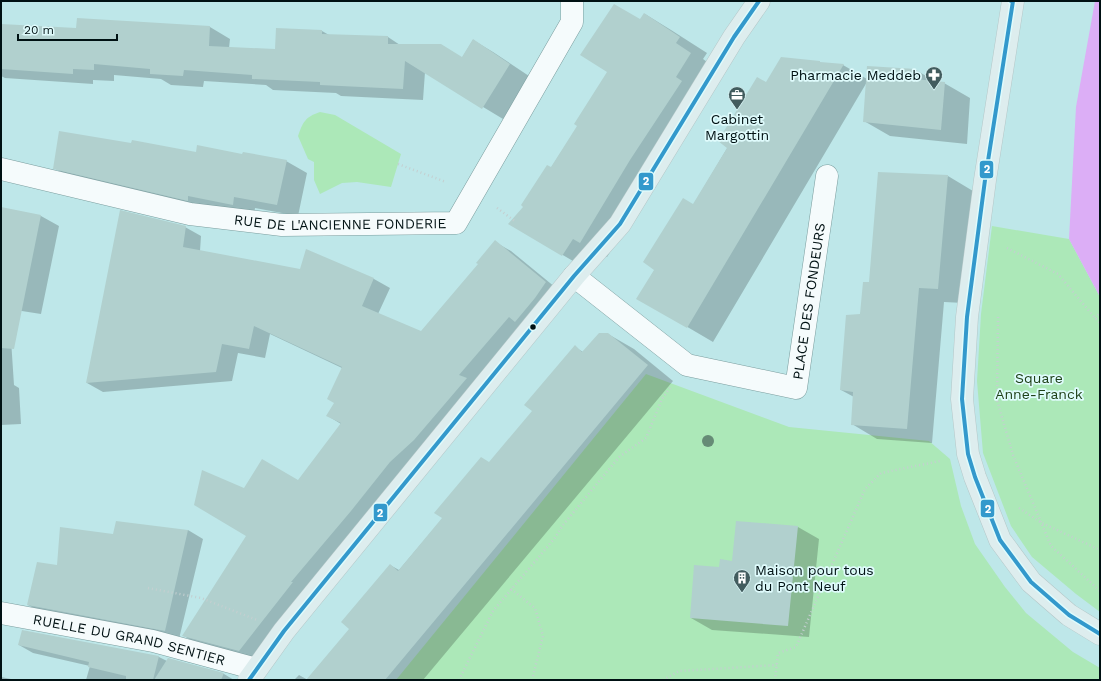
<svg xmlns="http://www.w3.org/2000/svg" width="1101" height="681" viewBox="0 0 1101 681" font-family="'Work Sans',sans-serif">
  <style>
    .green { fill: #ace8b8 }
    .water { fill: #dcaef6 }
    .shadow { fill: #0003 }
    .building { fill: #b1d0ce }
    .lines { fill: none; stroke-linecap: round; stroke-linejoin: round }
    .minor-casing { stroke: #7b9d9e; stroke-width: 23 }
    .major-casing { stroke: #b5c7c8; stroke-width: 23 }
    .path { stroke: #c4cfd0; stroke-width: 2.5; stroke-dasharray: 1 3; stroke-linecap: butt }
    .minor { stroke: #f5fbfc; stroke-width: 22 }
    .major { stroke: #ddedee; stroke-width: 22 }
    .bus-1-casing { stroke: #dffbfc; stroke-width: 7 }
    .bus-1 { stroke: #39c; stroke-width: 4 }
    .tree { fill: #668b76 }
    .bus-dot { fill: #001113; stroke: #dffbfc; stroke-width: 1.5 }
    .labels { text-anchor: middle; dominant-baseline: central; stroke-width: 3.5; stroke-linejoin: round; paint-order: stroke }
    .poi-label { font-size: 14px; fill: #001113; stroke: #dffbfc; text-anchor: end }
    .street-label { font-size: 14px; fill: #001113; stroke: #dffbfc }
    .park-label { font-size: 14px; fill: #1e4017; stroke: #dffbfc }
    .line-badge { stroke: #dffbfc; stroke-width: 1.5 }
    .badge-label { font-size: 11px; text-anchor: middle; font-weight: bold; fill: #fff }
  </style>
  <rect width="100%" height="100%" fill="#bee7e9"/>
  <path class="green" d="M 320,112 L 335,115 L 401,154 L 391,187 L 357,182 L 342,183 L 320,194 L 314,180 L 314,162 L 308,159 L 298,136 C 303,122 305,117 320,112 Z
    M 992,226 L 1069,239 L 1100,297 L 1100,612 L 1076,594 L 1032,557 L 1011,526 L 983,453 L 977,381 L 981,314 Z
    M 646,374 L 789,427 L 929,441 L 950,459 L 961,506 L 975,544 L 1005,587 L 1026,613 L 1073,652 L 1100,668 L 1100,680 L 396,680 Z"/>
  <path class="water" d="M 1095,1 L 1100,1 L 1100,297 L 1069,239 L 1076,107 Z"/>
  <path class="shadow" d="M 645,14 L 671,30 L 707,53 L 703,59 L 717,69 L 708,97 L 607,257 L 601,254 L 590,271 L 510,224 L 525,206 L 551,168 L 578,126 Z
    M 1,26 L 77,29 L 210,27 L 230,39 L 229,48 L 276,51 L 277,29 L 322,31 L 329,35 L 388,37 L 400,45 L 462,58 L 473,40 L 493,52 L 529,76 L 503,119 L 425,72 L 423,100 L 341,96 L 336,93 L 273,90 L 266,85 L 204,81 L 203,87 L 171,85 L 161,79 L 114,75 L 114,81 L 93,80 L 93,84 L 5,78 L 1,76 Z
    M 823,64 L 843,65 L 867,79 L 868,67 L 916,70 L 938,83 L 944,83 L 970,98 L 967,144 L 890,136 L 864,121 L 867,82 L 713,342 L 638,298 L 766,83 Z
    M 197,153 L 243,155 L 286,161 L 307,173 L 298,216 L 255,208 L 254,216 L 76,180 L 54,168 Z
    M 948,176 L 973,191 L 964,303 L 944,302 L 932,443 L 877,439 L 852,424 L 854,397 L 841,390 L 860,315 L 870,283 Z
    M 1,208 L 41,216 L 59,226 L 41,314 L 9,309 L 14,385 L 19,388 L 21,424 L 1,425 Z
    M 185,227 L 201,236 L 200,251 L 301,270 L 306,251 L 374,279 L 390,288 L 378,314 L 421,332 L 480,264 L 495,242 L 511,251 L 561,292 L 255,660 L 199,645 L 184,636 L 247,536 L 245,490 L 299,482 L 341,424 L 328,416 L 335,403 L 342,368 L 270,334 L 265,358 L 238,353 L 232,381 L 103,392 L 87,383 Z
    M 608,334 L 634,349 L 673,381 L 423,680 L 294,680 L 299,675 L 308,680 L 351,629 L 390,565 L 399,570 L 534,411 L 575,347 L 583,352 Z
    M 798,527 L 819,539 L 809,637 L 712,630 L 691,618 L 733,562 Z
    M 188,530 L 203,539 L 179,639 L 43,613 L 28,605 L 58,566 L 114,535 Z
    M 19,645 L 159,657 L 167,661 L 169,659 L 224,674 L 234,680 L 86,680 L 90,666 L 33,653 Z
    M 1,677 L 16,680 L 1,680 Z"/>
  <path class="building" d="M 614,4 L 640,19 L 644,13 L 680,37 L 676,43 L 691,53 L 676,77 L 682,81 L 630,160 L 580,243 L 573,239 L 562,256 L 508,224 L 523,207 L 521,205 L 547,165 L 551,167 L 577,126 L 574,124 L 607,72 L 580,55 Z
    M 77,18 L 210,26 L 209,46 L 275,49 L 276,28 L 322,30 L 322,34 L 388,36 L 388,44 L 441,44 L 462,57 L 473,39 L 510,64 L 482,109 L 405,61 L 403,89 L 320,85 L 320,82 L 252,79 L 252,75 L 184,70 L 183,76 L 150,74 L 150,69 L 94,64 L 94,70 L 73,69 L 73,74 L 1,69 L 1,24 L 76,28 Z
    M 781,57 L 820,61 L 820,62 L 844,64 L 687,328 L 636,299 L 654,270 L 643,262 L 683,198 L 693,204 L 727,148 L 718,141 L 757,77 L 766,82 Z
    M 867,66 L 916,69 L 915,79 L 945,82 L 941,130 L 863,122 Z
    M 59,131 L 131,143 L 132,140 L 196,152 L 197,145 L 242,154 L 243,152 L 287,160 L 277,205 L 234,197 L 233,205 L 188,196 L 188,201 L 53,169 Z
    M 878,172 L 948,175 L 938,289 L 919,288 L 907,429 L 851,425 L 853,392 L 840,390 L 846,315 L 860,314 L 863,282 L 869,282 Z
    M 1,207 L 41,215 L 14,349 L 1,348 Z
    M 120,210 L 186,226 L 183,247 L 300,269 L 306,249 L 374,278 L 362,306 L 421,331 L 478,264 L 476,263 L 495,240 L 546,282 L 535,298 L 515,322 L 509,317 L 459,375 L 467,378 L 414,440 L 390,462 L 351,511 L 291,582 L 293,582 L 239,651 L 182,636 L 246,536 L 194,505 L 202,470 L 244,488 L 262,459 L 298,480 L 341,423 L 326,416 L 334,403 L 327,399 L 342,367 L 254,326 L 249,349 L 222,344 L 216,372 L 86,383 Z
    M 599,333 L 608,333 L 648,365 L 385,680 L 306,680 L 349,629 L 341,622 L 390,564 L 398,571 L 442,518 L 434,513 L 481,457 L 489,462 L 532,411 L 524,405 L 575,345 L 582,352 Z
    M 116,521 L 188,530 L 165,631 L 27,605 L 37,562 L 57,565 L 60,527 L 113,534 Z
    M 736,521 L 798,526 L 788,626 L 690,618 L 694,565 L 719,567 L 720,559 L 732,561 Z
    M 22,630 L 159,656 L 153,680 L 126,680 L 126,676 L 88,667 L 89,662 L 18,645 Z
    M 168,658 L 224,673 L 221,680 L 154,680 Z"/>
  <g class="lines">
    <g class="minor-casing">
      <g id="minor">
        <path id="s1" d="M 1,169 L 190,214 L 282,225 L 456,223 L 572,22 L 572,1"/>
        <path id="s2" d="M 574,276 L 687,365 L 796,388 L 827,176"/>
        <path id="s3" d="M 1,613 L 153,641 L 256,669"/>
      </g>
    </g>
    <g class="major-casing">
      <path id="major" d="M 1013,1 L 985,180 L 967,317 L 962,399 L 968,454 L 975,477 L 1000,540 L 1031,582 L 1069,615 L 1100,634
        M 249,680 L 284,631 L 574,276 L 620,224 L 734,37 L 759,1"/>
    </g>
    <path class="path" d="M 398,164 L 446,182
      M 497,208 L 516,222
      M 1007,248 L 1058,274 L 1095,318 L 1100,323
      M 998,317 L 997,400 L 1013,455 L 1051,546 L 1100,591
      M 1095,318 L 1100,313
      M 1019,508 L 1042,523 L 1100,550
      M 148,588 L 201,598 L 257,620
      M 511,589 L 535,608 L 543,636 L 532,680
      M 459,680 L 493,611 L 554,539 L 563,525 L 619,457 L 646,438 L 662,399 L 670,388
      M 663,680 L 679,671 L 777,665
      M 775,680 L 778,653 L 796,647 L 865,489 L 881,473 L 940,461"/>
    <use href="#minor" class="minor"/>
    <use href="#major" class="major"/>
    <g class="bus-1-casing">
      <path id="bus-1" d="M 1011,1 L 1013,1 L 985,180 L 967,317 L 962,399 L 968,454 L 975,477 L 1000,540 L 1031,582 L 1069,615 L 1100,634
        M 249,680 L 284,631 L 574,276 L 620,224 L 734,37 L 759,1"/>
    </g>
    <use href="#bus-1" class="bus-1"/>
  </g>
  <circle class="tree" cx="708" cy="441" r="6"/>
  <defs>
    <g id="pharmacy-pin" transform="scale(0.9)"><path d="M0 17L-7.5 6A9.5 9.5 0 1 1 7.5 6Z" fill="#425c5e" stroke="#dffbfc"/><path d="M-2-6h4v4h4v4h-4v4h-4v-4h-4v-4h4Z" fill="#fff"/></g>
    <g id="office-pin" transform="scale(0.9)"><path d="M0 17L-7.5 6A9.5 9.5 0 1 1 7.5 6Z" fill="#425c5e" stroke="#dffbfc"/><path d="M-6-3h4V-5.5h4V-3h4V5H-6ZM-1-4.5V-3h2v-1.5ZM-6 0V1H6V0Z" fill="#fff"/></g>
    <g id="building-pin" transform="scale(0.9)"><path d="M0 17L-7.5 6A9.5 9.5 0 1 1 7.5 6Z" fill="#425c5e" stroke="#dffbfc"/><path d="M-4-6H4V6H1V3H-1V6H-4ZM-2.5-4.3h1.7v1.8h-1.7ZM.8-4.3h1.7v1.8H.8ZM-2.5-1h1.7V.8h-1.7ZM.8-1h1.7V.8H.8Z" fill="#fff"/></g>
  </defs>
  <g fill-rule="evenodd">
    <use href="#pharmacy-pin" x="934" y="75"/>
    <use href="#office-pin" x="737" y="95"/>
    <use href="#building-pin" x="742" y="578"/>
  </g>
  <circle class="bus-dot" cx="533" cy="327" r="3.5"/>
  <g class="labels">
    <g class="poi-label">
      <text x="921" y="75">Pharmacie Meddeb</text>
      <text x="737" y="119" text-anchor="middle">Cabinet<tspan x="737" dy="16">Margottin</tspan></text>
      <text x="755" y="570" text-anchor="start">Maison pour tous<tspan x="755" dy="16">du Pont Neuf</tspan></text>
    </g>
    <g class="street-label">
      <text stroke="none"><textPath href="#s1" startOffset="345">RUE DE L'ANCIENNE FONDERIE</textPath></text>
      <text stroke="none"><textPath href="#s2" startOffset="343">PLACE DES FONDEURS</textPath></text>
      <text stroke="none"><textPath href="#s3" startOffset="131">RUELLE DU GRAND SENTIER</textPath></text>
    </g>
    <g class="park-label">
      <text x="1039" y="378">Square<tspan x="1039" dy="16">Anne-Franck</tspan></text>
    </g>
  </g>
  <g class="line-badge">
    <rect x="979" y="160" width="15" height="19" rx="4" fill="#39c"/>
    <rect x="638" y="172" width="16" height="19" rx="4" fill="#39c"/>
    <rect x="980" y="499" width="15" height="19" rx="4" fill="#39c"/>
    <rect x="373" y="503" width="15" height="19" rx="4" fill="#39c"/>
  </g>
  <g class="badge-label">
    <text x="987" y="173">2</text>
    <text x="646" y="185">2</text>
    <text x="988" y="513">2</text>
    <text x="380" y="517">2</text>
  </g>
  <rect width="1101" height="681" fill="none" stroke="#001113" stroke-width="4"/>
  <path d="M18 34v6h99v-6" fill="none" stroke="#001113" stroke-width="2"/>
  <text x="24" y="34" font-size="12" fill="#001113" stroke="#dffbfc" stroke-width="3" paint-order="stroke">20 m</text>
</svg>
